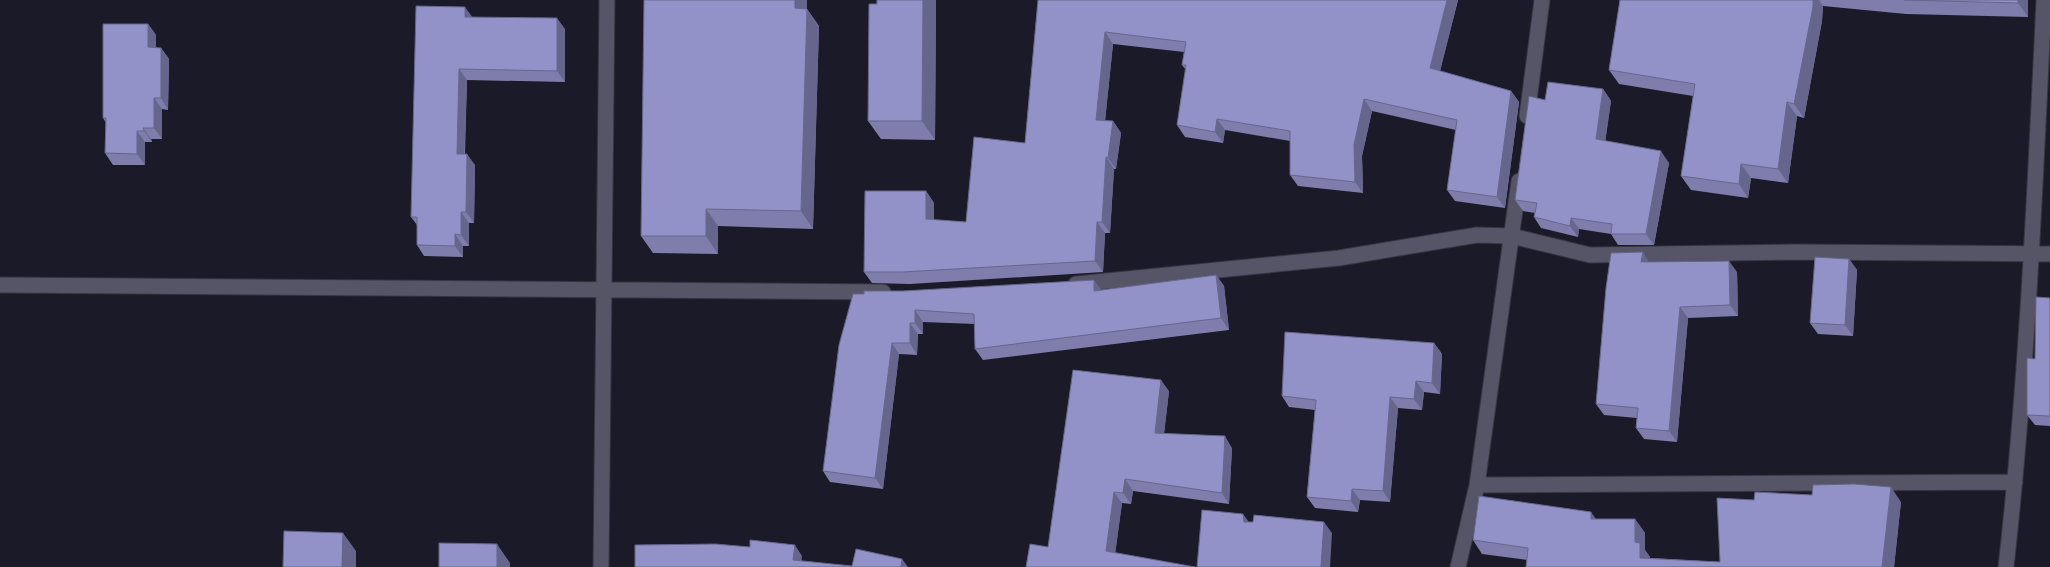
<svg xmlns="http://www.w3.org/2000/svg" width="2050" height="567" viewBox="0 0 2050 567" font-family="Mulish,sans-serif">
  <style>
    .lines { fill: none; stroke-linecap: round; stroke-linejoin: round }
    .street-casing { stroke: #363641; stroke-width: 17 }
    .street { stroke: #555567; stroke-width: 15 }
    .wall { fill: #7e7dac }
    .shaded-wall { fill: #66668c }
    .building { fill: #9291c8; stroke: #66668c }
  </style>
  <rect width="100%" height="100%" fill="#1a1a29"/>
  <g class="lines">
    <g class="street-casing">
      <path id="street" d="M 1527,116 L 1542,0
        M 1076,284 L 1339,258 L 1477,235 L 1512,236 L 1590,255 L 1797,252 L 2050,254
        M 0,285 L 883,292
        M 1477,485 L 1519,181
        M 601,567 L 607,0
        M 1458,567 L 1477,485 L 2015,482
        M 2006,567 C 2027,379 2035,189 2044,0"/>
    </g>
    <use href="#street" class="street"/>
  </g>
  <path class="wall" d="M 877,0 L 936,0 L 935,140 L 881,139 L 868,121 Z
    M 1038,0 L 1458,0 L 1440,71 L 1511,91 L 1519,102 L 1505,208 L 1455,201 L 1447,190 L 1456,130 L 1372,111 L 1362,156 L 1363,193 L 1298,186 L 1290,175 L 1290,141 L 1225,130 L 1223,143 L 1185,137 L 1177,125 L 1186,70 L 1182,65 L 1184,52 L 1113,44 L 1105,121 L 1113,121 L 1121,133 L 1116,169 L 1114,169 L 1110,233 L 1105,233 L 1103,272 L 910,284 L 872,283 L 864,272 L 926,191 L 934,203 L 934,220 L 966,222 L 1025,143 Z
    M 1620,0 L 2028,0 L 2028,17 L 1906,14 L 1823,6 L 1822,21 L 1804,118 L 1797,116 L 1788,183 L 1751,178 L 1748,198 L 1691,190 L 1681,176 L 1693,96 L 1619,84 L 1609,70 Z
    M 807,9 L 819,26 L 813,229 L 718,226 L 718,254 L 653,253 L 641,236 Z
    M 472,17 L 565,29 L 565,82 L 467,80 L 465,154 L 475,165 L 474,223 L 469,223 L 469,246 L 463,246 L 463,257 L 424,256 L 417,245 L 417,225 L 411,217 Z
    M 148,24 L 156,35 L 156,48 L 161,48 L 169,59 L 168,110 L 162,109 L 162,139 L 151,139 L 152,142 L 145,142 L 145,165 L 113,165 L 105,153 L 106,123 L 103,118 Z
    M 1603,89 L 1611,101 L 1605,141 L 1669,163 L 1654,245 L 1618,245 L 1611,234 L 1579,229 L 1578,237 L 1541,228 L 1534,217 L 1535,213 L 1523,211 L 1515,200 L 1545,100 Z
    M 1849,259 L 1857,270 L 1853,336 L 1818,334 L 1810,323 Z
    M 1649,262 L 1737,272 L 1738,316 L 1688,318 L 1677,442 L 1644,439 L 1636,428 L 1637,418 L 1604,415 L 1596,404 Z
    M 1216,275 L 1224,286 L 1229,330 L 983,360 L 975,349 L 975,324 L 923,322 L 923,334 L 918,334 L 917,355 L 899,354 L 883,489 L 830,482 L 823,471 L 903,291 L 1101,290 Z
    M 2050,298 L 2050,426 L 2035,425 L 2027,415 Z
    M 1434,343 L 1442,354 L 1440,394 L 1424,392 L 1422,410 L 1398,408 L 1390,502 L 1360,500 L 1358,512 L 1315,508 L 1307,497 L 1315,410 L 1289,407 L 1282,396 Z
    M 1169,391 L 1164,433 L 1232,448 L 1229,504 L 1133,491 L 1131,504 L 1122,503 L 1115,553 L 1048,547 Z
    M 1754,500 L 1901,502 L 1894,567 L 1527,560 L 1482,554 L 1473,540 L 1596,519 L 1635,519 L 1645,533 L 1645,550 L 1650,557 L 1650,558 L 1720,562 Z"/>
  <path class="shaded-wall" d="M 795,0 L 807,0 L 807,9 L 819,26 L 813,229 L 801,211 Z
    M 923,0 L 936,0 L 935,140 L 922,121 Z
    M 1447,0 L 1458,0 L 1438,79 L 1430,68 Z
    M 1813,0 L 1819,0 L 1823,6 L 1822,21 L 1804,118 L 1794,104 Z
    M 2018,0 L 2028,0 L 2028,17 L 2018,3 Z
    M 465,7 L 473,18 L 465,17 Z
    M 557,18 L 565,29 L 565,82 L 557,71 Z
    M 148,24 L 156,35 L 156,59 L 148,47 Z
    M 1105,32 L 1113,44 L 1104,131 L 1096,120 Z
    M 161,48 L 169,59 L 168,110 L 161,98 Z
    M 459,69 L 467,80 L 464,165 L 457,154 Z
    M 1603,89 L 1611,101 L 1604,151 L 1596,139 Z
    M 1511,91 L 1519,102 L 1505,208 L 1497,197 Z
    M 154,98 L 162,109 L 162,139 L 154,128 Z
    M 1364,99 L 1372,111 L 1362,156 L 1363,193 L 1355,182 L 1354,145 Z
    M 1787,102 L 1797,116 L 1788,183 L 1778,169 Z
    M 1217,119 L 1225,130 L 1223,143 L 1215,132 Z
    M 1113,121 L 1121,133 L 1116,169 L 1108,158 Z
    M 143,128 L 151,139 L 152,142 L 144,131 Z
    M 137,131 L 145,142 L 145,165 L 137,154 Z
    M 1661,151 L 1669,163 L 1654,245 L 1646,234 Z
    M 467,154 L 475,165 L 474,223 L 466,212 Z
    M 1106,157 L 1114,169 L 1110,233 L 1102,222 Z
    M 1741,164 L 1751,178 L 1748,198 L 1739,184 Z
    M 926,191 L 934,203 L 934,231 L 926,219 Z
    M 706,209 L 718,226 L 718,254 L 706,236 Z
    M 461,212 L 469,223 L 469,246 L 461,235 Z
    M 1571,218 L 1579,229 L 1578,237 L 1570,226 Z
    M 1097,222 L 1105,233 L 1103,272 L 1095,261 Z
    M 455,234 L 463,246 L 463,257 L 455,246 Z
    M 1643,252 L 1650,264 L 1641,262 Z
    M 1849,259 L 1857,270 L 1853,336 L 1845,325 Z
    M 1729,261 L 1737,272 L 1738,316 L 1730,305 Z
    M 1216,275 L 1224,286 L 1229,330 L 1221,318 Z
    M 1094,280 L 1102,291 L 1094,291 Z
    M 1680,307 L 1688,318 L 1677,442 L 1669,431 Z
    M 915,310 L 923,322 L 923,334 L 915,323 Z
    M 910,323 L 918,334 L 917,355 L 910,343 Z
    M 892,343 L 899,354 L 883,489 L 875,478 Z
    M 1434,343 L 1442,354 L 1440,394 L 1432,383 Z
    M 1161,380 L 1169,391 L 1163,444 L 1155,433 Z
    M 1416,381 L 1424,392 L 1422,410 L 1414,399 Z
    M 1390,397 L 1398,408 L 1390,502 L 1383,491 Z
    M 1225,436 L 1232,448 L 1229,504 L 1222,493 Z
    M 1125,479 L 1133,491 L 1131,504 L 1123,493 Z
    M 1891,487 L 1901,502 L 1894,567 L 1882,567 Z
    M 1352,489 L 1360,500 L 1358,512 L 1351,501 Z
    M 1114,492 L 1122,503 L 1114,563 L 1106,551 Z
    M 1591,512 L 1601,526 L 1591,519 Z
    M 1243,514 L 1251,525 L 1244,522 Z
    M 1635,519 L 1645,533 L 1645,550 L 1650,557 L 1650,567 L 1640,558 L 1635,542 Z
    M 1324,522 L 1332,533 L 1330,567 L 1321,567 Z
    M 343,533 L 356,551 L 356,567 L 342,567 Z
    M 497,544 L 510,563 L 510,567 L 497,567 Z
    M 795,545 L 802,556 L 801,567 L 793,560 Z
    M 902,559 L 908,567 L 901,567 Z"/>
  <path class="building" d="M 644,0 L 795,0 L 795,8 L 807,9 L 801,211 L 706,209 L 706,236 L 641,236 Z
    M 877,0 L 923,0 L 922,121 L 868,121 L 869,4 L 877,4 Z
    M 1038,0 L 1447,0 L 1430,68 L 1511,91 L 1497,197 L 1447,190 L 1457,120 L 1364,99 L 1354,145 L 1355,182 L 1290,175 L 1290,131 L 1217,119 L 1215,132 L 1177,125 L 1186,65 L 1182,65 L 1186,42 L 1105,32 L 1096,120 L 1113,121 L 1108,158 L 1106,157 L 1102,222 L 1097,222 L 1095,261 L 902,272 L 864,272 L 865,191 L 926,191 L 926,219 L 966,222 L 974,137 L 1025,143 Z
    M 1620,0 L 1813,0 L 1813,7 L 1794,104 L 1787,102 L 1778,169 L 1741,164 L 1739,184 L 1681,176 L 1695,84 L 1609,70 Z
    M 1904,0 L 2018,0 L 2018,3 Z
    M 416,6 L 465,7 L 465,17 L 557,18 L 557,71 L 459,69 L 457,154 L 467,154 L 466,212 L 461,212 L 461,235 L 455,234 L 455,246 L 417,245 L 417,217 L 411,217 Z
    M 103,24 L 148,24 L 148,47 L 161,48 L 161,98 L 154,98 L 154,128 L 143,128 L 144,131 L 137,131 L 137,154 L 105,153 L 106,118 L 103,118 Z
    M 1548,82 L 1603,89 L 1596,139 L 1661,151 L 1646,234 L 1611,234 L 1612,224 L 1571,218 L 1570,226 L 1534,217 L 1537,203 L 1515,200 L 1529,96 L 1545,100 Z
    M 1643,252 L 1641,262 L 1729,261 L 1730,305 L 1680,307 L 1669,431 L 1636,428 L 1638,408 L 1596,404 L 1606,288 L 1611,253 Z
    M 1815,257 L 1849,259 L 1845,325 L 1810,323 Z
    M 1216,275 L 1221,318 L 975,349 L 974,314 L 915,310 L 915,323 L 910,323 L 910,343 L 892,343 L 875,478 L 823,471 L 839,345 L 853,294 L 864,294 L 864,291 L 903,291 L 1094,280 L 1094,291 Z
    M 2036,297 L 2050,298 L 2050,416 L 2027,415 L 2027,358 L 2035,359 Z
    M 1285,332 L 1434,343 L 1432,383 L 1416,381 L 1414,399 L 1390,397 L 1383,491 L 1352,489 L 1351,501 L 1307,497 L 1316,400 L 1282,396 Z
    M 1073,370 L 1161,380 L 1155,433 L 1225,436 L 1222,493 L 1125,479 L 1123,493 L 1114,492 L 1106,551 L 1195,567 L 1026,567 L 1030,544 L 1048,547 Z
    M 1854,484 L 1891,487 L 1882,567 L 1526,567 L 1528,548 L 1473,540 L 1479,496 L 1591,512 L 1591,519 L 1635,519 L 1635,542 L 1640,543 L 1640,558 L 1720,562 L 1717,498 L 1754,500 L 1755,492 L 1812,495 L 1813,485 Z
    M 1202,510 L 1243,514 L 1244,522 L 1253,522 L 1254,515 L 1324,522 L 1321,567 L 1197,567 Z
    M 284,531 L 343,533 L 342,567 L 283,567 Z
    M 750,540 L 795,545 L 793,560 L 852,566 L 856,549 L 902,559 L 901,567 L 635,567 L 635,545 L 715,544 L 750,547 Z
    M 439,543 L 497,544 L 497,567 L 439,567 Z"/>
</svg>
